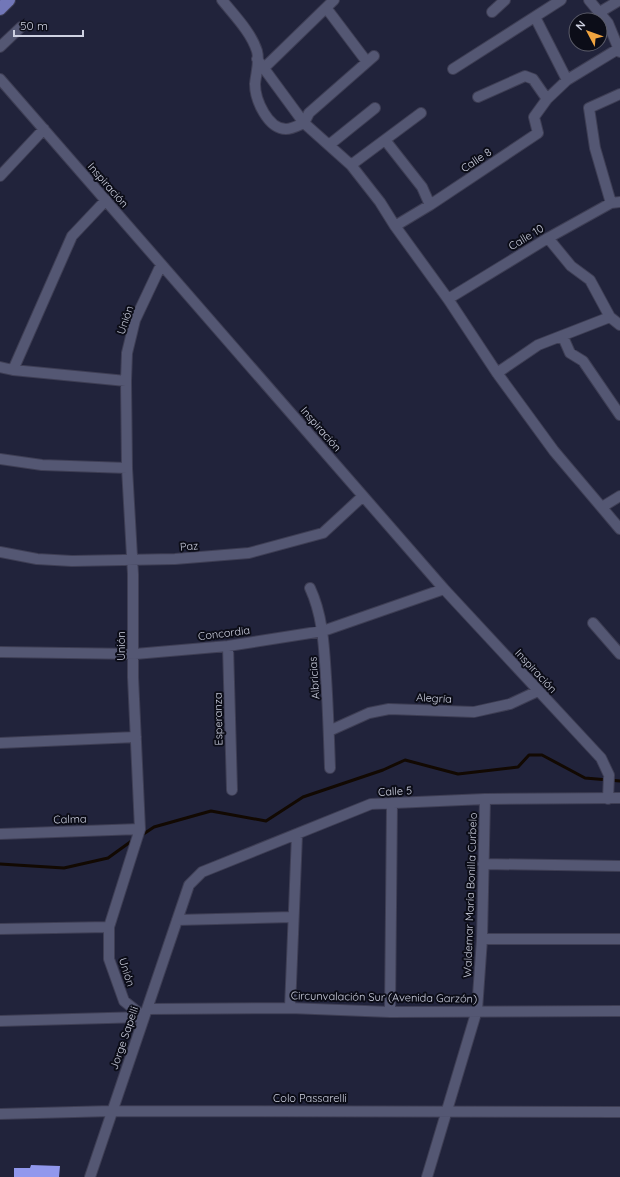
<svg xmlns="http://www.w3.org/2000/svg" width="620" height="1177" viewBox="0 0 620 1177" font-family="Quicksand,sans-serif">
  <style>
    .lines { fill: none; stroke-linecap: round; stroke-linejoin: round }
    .stream { stroke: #120902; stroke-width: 3 }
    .building { fill: #9198ed }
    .minor-casing { stroke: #3e3e54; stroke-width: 12 }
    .major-casing { stroke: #3e3e54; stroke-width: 14 }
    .minor { stroke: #545773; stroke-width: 10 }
    .major { stroke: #7277b8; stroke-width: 12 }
    .labels { text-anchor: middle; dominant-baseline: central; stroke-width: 4; stroke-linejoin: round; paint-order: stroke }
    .street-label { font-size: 11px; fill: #ced1e1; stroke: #0c0d18 }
  </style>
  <rect width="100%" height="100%" fill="#21233b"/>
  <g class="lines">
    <path class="stream" d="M 142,835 L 154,827 L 211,811 L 266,821 L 303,797 L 383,770 L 405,760 L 458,774 L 518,767 L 529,755 L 542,755 L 585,778 L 620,781
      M 0,864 L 64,868 L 108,858 L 133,840"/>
  </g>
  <path class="building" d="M 31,1165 L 60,1166 L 59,1177 L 14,1177 L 14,1168 L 30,1168 Z"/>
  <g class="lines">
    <g class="minor-casing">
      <path id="minor" d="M 222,0 C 234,15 251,32 257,51 C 260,62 256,73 255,84 C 255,100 268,129 286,129 C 292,129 299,125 304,123 L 257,59
        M 589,0 L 608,23 L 620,52
        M 327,9 L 367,62
        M 492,12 L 505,0
        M 600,12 L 620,0
        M 535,17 L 567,80
        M 0,47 L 21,27
        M 374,56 L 309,113 L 304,123 L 351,165 L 380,202 L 395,226 L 448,299 L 497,373 L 554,451 L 620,529
        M 264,68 L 334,0
        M 453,69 L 561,0
        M 0,79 L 444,589 L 601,758 L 609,775 L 608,799
        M 478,97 L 525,76 L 533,79 L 547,99 L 567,80 L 618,49
        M 385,140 L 422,187 L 430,205
        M 329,145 L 375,108
        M 351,165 L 421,113
        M 0,176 L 44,129
        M 611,203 L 595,148 L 589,108 L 620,94
        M 395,226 L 430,205 L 538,133 L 534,117 L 547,99
        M 548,238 L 571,266 L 590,280 L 610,317 L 620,325
        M 448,299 L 548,238 L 611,203 L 620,202
        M 563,337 L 570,353 L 583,361 L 620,415
        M 0,367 L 13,370 L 126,381
        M 13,370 L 72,236 L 106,200
        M 497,373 L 538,345 L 610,317
        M 0,459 L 42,465 L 127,468
        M 602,507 L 620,496
        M 0,552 L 37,559 L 72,561 L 175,559 L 249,553 L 323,533 L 363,496
        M 310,588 C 323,616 324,646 326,677 C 328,707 329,738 330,768
        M 593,623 L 620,654
        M 228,646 L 232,790
        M 0,652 L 135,654 L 228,646 L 323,631 L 444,589
        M 329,731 L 369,713 L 389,709 L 474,712 L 510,704 L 538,691
        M 0,743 L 136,737
        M 0,834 L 140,829
        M 483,864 L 620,866
        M 177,920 L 293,917
        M 0,929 L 109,927
        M 482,939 L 620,939
        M 290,1008 L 297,835
        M 147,1009 L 290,1008 L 390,1012 L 620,1011
        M 390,1012 L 392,803
        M 144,1017 L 124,1001 L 109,959 L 109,927 L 140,829 L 133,677 L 133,574 L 127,468 L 126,381 L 127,353 L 135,320 L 161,265
        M 0,1021 L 144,1017
        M 0,1114 L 112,1111 L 620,1112
        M 90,1177 L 189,885 L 202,872 L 371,804 L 485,799 L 620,798
        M 427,1177 L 477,1010 L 482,939 L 485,799"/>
    </g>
    <g class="major-casing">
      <path id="major" d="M 0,9 L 9,0"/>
    </g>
    <use href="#minor" class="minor"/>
    <use href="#major" class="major"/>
  </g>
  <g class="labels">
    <g class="street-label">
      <text transform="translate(476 160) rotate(-34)">Calle 8</text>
      <text transform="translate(108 185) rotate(49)">Inspiración</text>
      <text transform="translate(526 237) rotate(-31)">Calle 10</text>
      <text transform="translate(125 320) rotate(-71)">Unión</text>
      <text transform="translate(321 429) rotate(49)">Inspiración</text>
      <text transform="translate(189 546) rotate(-5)">Paz</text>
      <text transform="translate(224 633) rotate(-7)">Concordia</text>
      <text transform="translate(121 646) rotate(-90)">Unión</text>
      <text transform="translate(536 671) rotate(47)">Inspiración</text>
      <text transform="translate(314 678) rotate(-94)">Albricias</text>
      <text transform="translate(434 698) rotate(3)">Alegría</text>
      <text transform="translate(218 719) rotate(-91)">Esperanza</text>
      <text transform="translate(395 791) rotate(-3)">Calle 5</text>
      <text transform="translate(70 819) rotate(-2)">Calma</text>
      <text transform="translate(470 895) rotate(-88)">Waldemar María Bonilla Curbelo</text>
      <text transform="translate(127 972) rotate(72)">Unión</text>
      <text transform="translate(384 997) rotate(1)">Circunvalación Sur (Avenida Garzón)</text>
      <text transform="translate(124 1038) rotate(-71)">Jorge Sapelli</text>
      <text x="310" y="1098">Colo Passarelli</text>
    </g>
  </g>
  <g transform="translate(588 32) rotate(311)"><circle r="19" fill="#0c0d18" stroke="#5a5b68"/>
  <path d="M0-3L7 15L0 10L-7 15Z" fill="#f2a540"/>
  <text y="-6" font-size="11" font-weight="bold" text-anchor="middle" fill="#ced1e1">N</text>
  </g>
  <path d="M14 30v6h69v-6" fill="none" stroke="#ced1e1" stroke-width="2"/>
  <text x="20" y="30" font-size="12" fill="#ced1e1" stroke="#0c0d18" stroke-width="3" paint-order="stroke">50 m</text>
</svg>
